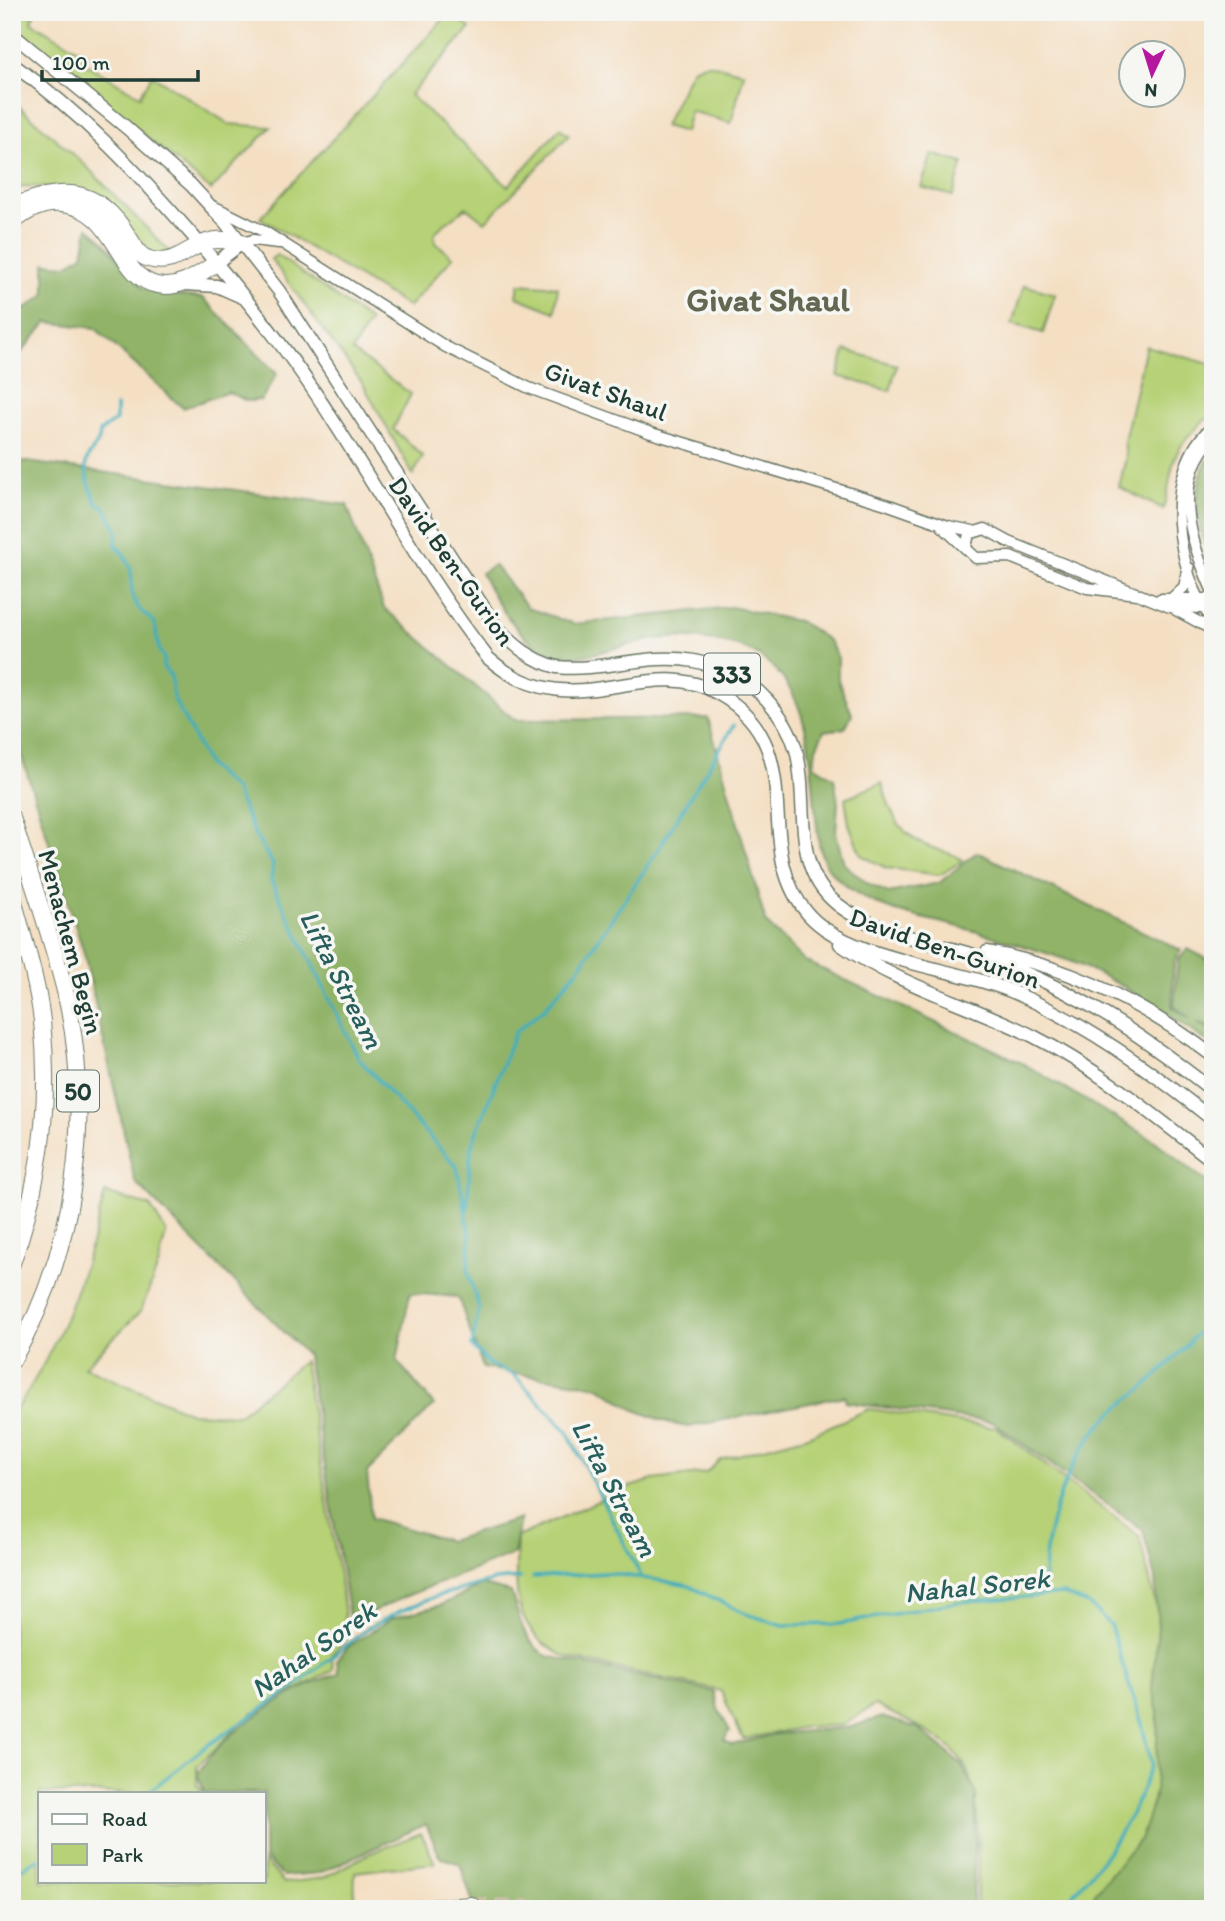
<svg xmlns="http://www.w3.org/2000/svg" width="1225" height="1921" viewBox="0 0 1225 1921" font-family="Itim,sans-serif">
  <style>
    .green { fill: #b6d176; stroke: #6a8755; stroke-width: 2 }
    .forest { fill: #90b367; stroke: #58784e; stroke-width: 2 }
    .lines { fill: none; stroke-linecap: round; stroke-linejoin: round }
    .stream { stroke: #3eadbb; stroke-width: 3.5 }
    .highway-tunnel { stroke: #c9bfa6; stroke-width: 16; stroke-dasharray: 16 8; stroke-linecap: butt }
    .minor-casing { stroke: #6a7666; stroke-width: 13 }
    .major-casing { stroke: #6a7666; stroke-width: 15 }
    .highway-casing { stroke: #6a7666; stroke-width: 18 }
    .minor { stroke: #fff; stroke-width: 10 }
    .major { stroke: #fff; stroke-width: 12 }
    .highway { stroke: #fff; stroke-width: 16 }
    .labels { text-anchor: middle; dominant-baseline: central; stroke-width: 7; stroke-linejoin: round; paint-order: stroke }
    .shield { fill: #f6f6f2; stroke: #60746d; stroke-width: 2 }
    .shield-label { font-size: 24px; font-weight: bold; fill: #1f3d34 }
    .street-label { font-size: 26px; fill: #1f3d34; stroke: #f6f6f2 }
    .water-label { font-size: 28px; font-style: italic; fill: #285f5c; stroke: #f6f6f2 }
    .district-label { font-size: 33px; font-weight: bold; fill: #646751; stroke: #f6f6f2 }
  </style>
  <rect width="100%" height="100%" fill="#f6f6f2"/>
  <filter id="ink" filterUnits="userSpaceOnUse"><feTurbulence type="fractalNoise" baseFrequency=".0143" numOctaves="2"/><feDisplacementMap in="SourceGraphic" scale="14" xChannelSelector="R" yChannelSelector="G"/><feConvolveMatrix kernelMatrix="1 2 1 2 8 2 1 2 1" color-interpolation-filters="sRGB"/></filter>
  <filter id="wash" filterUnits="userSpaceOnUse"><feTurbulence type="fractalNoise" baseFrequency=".00686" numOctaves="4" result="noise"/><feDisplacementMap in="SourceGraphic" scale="28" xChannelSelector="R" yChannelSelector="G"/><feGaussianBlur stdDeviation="1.57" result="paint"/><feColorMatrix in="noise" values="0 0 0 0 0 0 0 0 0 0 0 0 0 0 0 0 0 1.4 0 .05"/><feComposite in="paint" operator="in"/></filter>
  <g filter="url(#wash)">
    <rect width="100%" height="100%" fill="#f4dfc3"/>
    <path class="green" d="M 12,12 L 34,15 L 31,22 L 86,54 L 81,61 L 140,96 L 152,75 L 229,124 L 271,127 L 211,190 L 12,27 Z
      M 450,12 L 470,28 L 410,95 L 508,186 L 560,128 L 569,135 L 485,222 L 466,207 C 456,218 444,222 434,234 L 435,242 L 453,257 L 409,307 L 260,218 Z
      M 707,63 L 744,73 L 731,123 L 690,111 L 685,132 L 664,126 L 692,69 Z
      M 14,102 L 84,164 L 173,255 L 154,256 L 73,189 L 25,186 L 12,191 Z
      M 932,154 L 963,163 L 953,196 L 921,187 Z
      M 277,255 L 370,321 L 352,351 L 411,394 L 393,429 L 423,456 L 413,475 L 363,384 L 271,259 Z
      M 519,284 L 558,287 L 555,312 L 517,297 Z
      M 1024,285 L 1055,294 L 1043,333 L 1012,324 Z
      M 1146,346 L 1210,364 L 1211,415 C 1196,429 1178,443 1173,464 C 1169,480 1169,493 1163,509 L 1119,487 L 1126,458 L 1124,441 Z
      M 845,350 L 897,365 L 890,391 L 838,376 Z
      M 882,783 C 890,814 900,837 933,848 C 945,853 952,852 963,860 L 940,875 L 886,868 L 861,855 L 849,824 L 845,798 Z
      M 105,1193 L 150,1206 L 166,1232 L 159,1263 L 141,1311 L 84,1367 L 191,1413 L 238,1415 L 304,1361 L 344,1606 L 346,1639 L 332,1654 L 333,1670 L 251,1714 L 197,1766 L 197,1785 L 204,1793 L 40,1793 L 40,1881 L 264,1881 L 264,1860 L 284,1883 L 323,1878 L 371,1853 L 421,1833 L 435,1863 L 355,1872 L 354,1903 L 340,1909 L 12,1909 L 12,1415 C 62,1344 84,1276 105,1193 Z
      M 869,1409 L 997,1428 L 1139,1536 L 1180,1704 L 1122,1909 L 977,1909 C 976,1866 986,1789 958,1756 C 937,1732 902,1719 875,1705 L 842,1725 L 805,1727 L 743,1739 L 721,1691 L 566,1657 C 511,1632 515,1591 517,1537 L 630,1487 L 653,1480 L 706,1473 L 720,1460 L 808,1436 Z"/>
    <path class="forest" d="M 88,228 L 104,241 L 142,287 L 161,293 L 203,298 L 277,374 L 261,400 L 247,401 L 228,392 L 183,408 L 95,328 L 47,322 L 21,353 L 13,342 L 12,318 L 45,295 L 45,263 L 67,265 L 83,255 Z
      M 1213,451 L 1213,567 C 1197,527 1186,489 1213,451 Z
      M 12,460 L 347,505 L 384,608 L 515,720 L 708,718 L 766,923 L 805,961 L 1022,1063 L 1155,1141 L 1213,1187 L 1213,1909 L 1090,1909 L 1094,1894 L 1141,1838 L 1155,1796 L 1158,1713 L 1152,1687 L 1158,1628 L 1155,1578 L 1143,1530 L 992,1422 L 846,1402 L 845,1396 L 688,1427 L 672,1424 L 635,1410 L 597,1386 L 483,1368 L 458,1297 L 410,1293 L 397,1361 L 434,1405 L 367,1472 L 371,1518 L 449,1541 L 520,1519 L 514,1554 L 411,1594 L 350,1622 L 307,1355 L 135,1182 L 84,953 L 12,726 Z
      M 494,565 L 528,608 L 574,624 L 731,607 L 801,622 L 829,641 L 838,658 L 838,680 L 852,714 L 845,728 L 824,731 L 816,748 L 814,765 L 834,778 L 838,802 L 836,833 L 844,864 L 867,883 L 888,893 L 939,883 L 977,852 L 1181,950 L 1174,962 L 1172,1007 L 1190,1019 L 1174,1006 L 1178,960 L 1188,949 L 1213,962 L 1213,1028 L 1197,1023 L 1213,1031 L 1213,1046 C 1169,1015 1123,982 1072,962 C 1039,950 1004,940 971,930 C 922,916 874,914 835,876 C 818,860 819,841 816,818 C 810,759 812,686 754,653 C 742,646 727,643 714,641 C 601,617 560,726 481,573 Z
      M 482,1585 L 511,1592 C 519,1617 523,1642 547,1656 L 714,1692 L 718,1709 L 730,1731 L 724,1740 L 732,1745 L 777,1734 L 851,1727 L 882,1717 L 918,1728 L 961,1764 L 976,1795 L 973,1909 L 475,1909 L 460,1864 L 440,1857 L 426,1824 L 320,1873 L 283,1876 L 264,1856 L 264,1793 L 205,1793 L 197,1774 C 227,1729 288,1690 339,1673 L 337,1660 L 348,1647 L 392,1618 L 441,1605 Z"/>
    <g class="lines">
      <path class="stream" d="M 116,406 L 116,420 L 100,432 C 101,445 87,452 86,464 C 85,477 92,492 97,504 L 104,506 L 117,529 L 116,545 C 143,575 124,584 137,606 C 142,615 152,616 155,626 C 158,638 156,648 164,658 L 163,667 L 171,676 L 173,697 L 208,765 L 235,790 L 256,837 L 273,864 L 271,881 L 359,1059 L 457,1167 L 470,1235 L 468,1272 L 479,1308 L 472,1346 L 489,1364 L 514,1375 L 567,1431 L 642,1578
        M 467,1210 L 471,1147 L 515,1032 L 544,1009 L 577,971 L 656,853 L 734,725
        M 533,1577 L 607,1573 L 664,1581 L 689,1586 L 746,1614 L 783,1625 L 840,1624 L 958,1602 L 1063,1594 L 1090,1605 L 1110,1625 L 1142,1724 L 1151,1765 L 1135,1807 L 1123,1828 L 1105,1856 L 1061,1909
        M 1045,1595 C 1039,1538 1065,1462 1105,1420 C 1118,1406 1136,1395 1150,1382 C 1173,1361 1194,1338 1213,1314
        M 147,1793 L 201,1750 L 294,1687 L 368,1628 L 400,1611 L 437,1596 L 495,1580 L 520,1578
        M 12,1873 L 40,1858"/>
    </g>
  </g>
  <g filter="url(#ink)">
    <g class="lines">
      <path class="highway-tunnel" d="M 471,1905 L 576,1909"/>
      <g class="minor-casing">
        <path id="minor" d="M 215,207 L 265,232 L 446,347 L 529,388 L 651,433 L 886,504 L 948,526 L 973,531
          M 242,243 L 253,240 L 279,243
          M 1213,426 C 1160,470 1175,572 1213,621
          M 1213,438 C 1170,481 1191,544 1213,592
          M 942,526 L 976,558 L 1010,557 L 1087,588 L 1137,594
          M 966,547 L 969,534 L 985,529 L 1009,542 L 1170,607 L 1204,608 L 1213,601
          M 1160,599 L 1206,599
          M 1170,600 L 1184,587 L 1189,568
          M 1176,610 L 1213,630"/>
      </g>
      <g class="major-casing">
        <path id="major" d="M 12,34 L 127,128 L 191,185 L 225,222 L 279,291 L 495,625 C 513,645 531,660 557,667 C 602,672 649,652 694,661 C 722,667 748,679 767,700 C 780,714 791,732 796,750 C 810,801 789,866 837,904 C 879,938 964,947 1016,969 C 1088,998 1152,1043 1213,1091
          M 12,64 C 82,113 137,172 193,236 C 244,295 293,356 334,422 C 385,501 430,584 488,658 C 573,732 645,650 719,694 C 814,748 748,846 808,914 C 848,960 956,967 1013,992 C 1087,1024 1150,1070 1213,1120
          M 216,263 L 242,243
          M 185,284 L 217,286 L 242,297
          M 840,944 C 898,985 969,1004 1033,1036 C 1098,1069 1155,1116 1213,1161
          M 987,952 C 1070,966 1146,1005 1213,1056"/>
      </g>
      <g class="highway-casing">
        <path id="highway" d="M 12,207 C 62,185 98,187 128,236 C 134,245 138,256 149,259 C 175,267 188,246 210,241 C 220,238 231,241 242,243
          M 12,223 C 26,211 42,202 61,204 C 117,208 116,277 157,285 C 180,290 198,275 216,263
          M 12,818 C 30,875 50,932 65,991 C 94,1114 76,1252 12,1361
          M 12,895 C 23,937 37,978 42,1021 C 51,1103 40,1185 12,1263
          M 417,1909 L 471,1905"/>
      </g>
      <use href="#minor" class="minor"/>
      <use href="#major" class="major"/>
      <use href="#highway" class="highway"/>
    </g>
  </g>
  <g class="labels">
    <g class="shield">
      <rect x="704" y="653.5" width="56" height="41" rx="5"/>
      <rect x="57" y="1070.5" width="42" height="41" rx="5"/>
    </g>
    <g class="shield-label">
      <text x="732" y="674">333</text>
      <text x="78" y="1091">50</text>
    </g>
    <g class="street-label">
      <text transform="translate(606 391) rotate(20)">Givat Shaul</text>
      <text transform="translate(452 561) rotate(55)">David Ben-Gurion</text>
      <text transform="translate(71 942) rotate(75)">Menachem Begin</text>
      <text transform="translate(945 948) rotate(19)">David Ben-Gurion</text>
    </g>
    <g class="water-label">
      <text transform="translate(342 979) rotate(63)">Lifta Stream</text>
      <text transform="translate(615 1488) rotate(62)">Lifta Stream</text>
      <text transform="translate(977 1585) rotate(-6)">Nahal Sorek</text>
      <text transform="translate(313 1649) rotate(-35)">Nahal Sorek</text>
    </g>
    <g class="district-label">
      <text x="768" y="299">Givat Shaul</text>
    </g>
  </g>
  <rect width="1225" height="1921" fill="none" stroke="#f6f6f2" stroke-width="42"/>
  <rect x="38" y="1792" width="228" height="91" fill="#f6f6f2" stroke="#a0aca6" stroke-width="2"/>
  <rect x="52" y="1814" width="35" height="10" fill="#ffffff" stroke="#a0aca6" stroke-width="2"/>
  <text x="102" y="1826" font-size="21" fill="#1f3d34">Road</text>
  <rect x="52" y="1844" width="35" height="21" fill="#b6d176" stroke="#a0aca6" stroke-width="2"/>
  <text x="102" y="1862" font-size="21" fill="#1f3d34">Park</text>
  <g transform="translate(1152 74) rotate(184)"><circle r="33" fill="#f6f6f2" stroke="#a0aca6" stroke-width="2"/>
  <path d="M0-5L12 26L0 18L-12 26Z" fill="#b5179e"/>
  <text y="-10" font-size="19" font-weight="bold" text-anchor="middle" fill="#1f3d34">N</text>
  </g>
  <path d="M42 70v10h156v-10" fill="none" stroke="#1f3d34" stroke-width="3.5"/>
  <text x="52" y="70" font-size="21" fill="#1f3d34" stroke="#f6f6f2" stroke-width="5" paint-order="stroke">100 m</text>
</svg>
